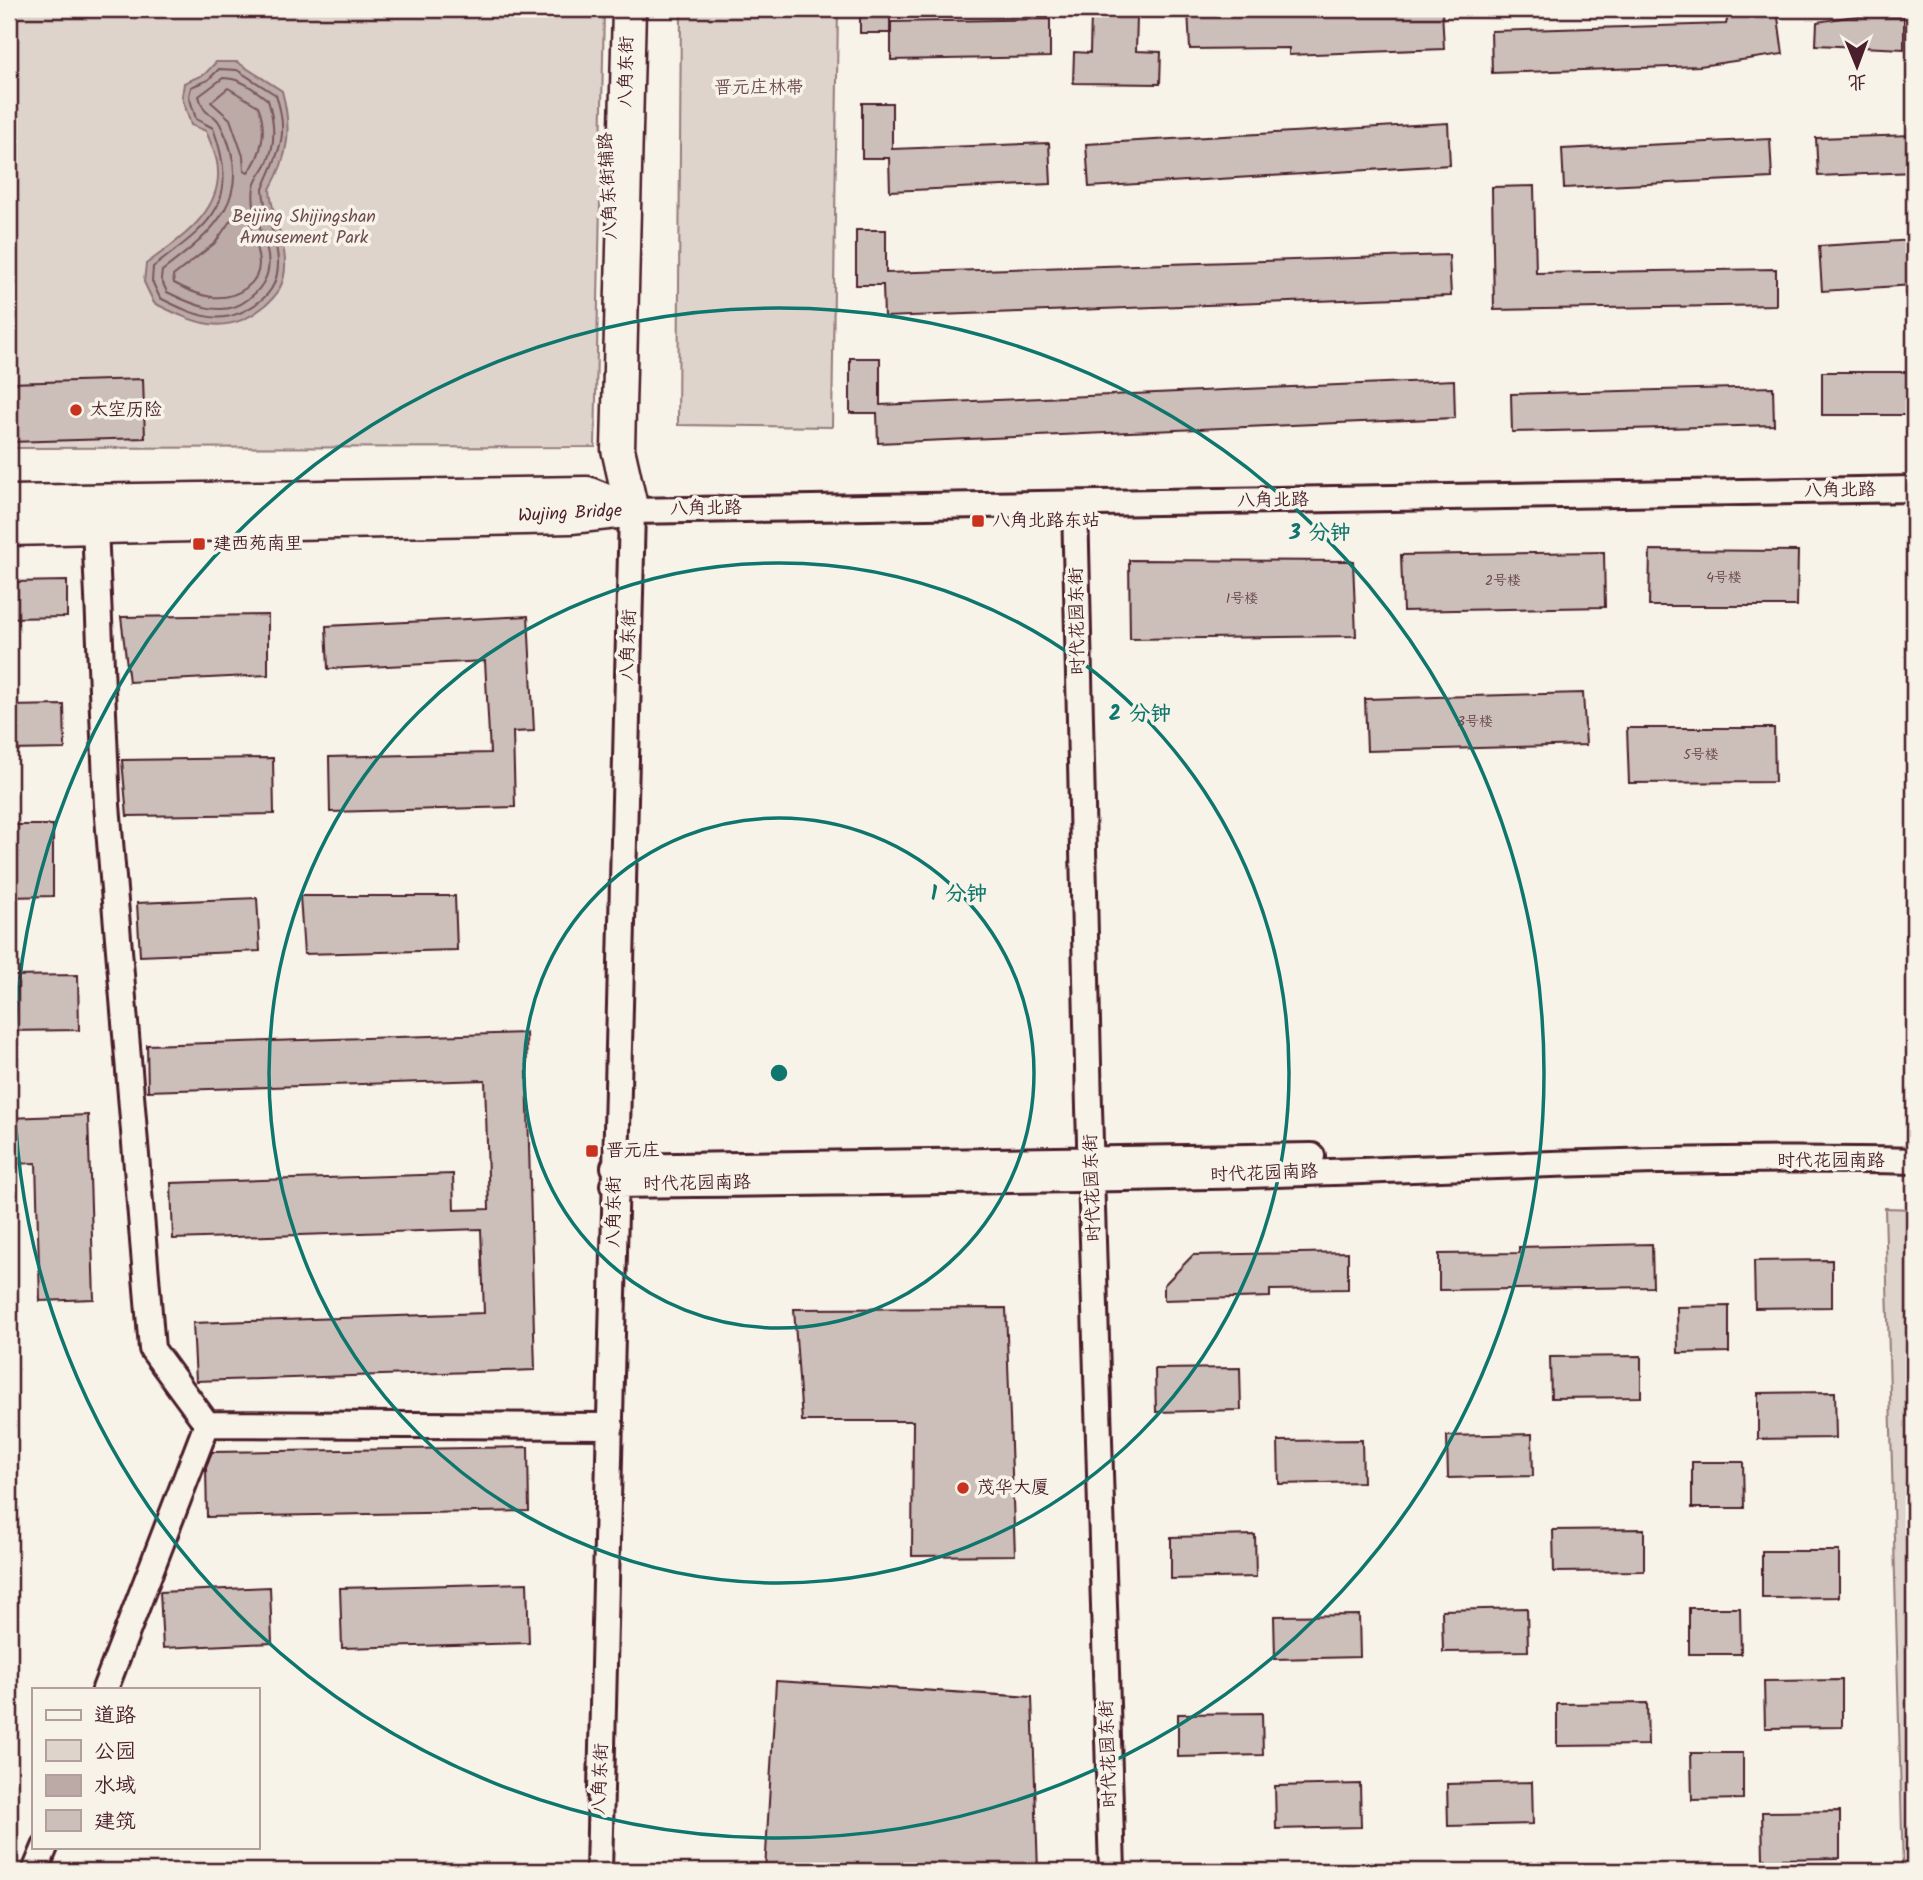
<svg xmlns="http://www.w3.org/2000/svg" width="1923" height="1880" viewBox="0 0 1923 1880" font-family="Kalam,'LXGW WenKai TC',sans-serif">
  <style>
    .green { fill: #ded4cc; stroke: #947a7c; stroke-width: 2 }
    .water { fill: #bcaaa7; stroke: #8e7275; stroke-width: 2 }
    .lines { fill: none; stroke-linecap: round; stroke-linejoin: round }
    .shore { stroke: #78575d; stroke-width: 2 }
    .building { fill: #ccbfb9; stroke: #4a1f2b; stroke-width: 2 }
    .minor-casing { stroke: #4a1f2b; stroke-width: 30 }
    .major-casing { stroke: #4a1f2b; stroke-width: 37 }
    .minor { stroke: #f7f3e8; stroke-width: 24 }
    .major { stroke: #f7f3e8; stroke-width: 32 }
    .ring { fill: none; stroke: #0f766e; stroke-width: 3.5 }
    .poi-dot { fill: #c8321e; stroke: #f7f3e8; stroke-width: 2.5 }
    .labels { text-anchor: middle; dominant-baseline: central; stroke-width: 7; stroke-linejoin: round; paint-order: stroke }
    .number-label { font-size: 14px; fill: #6a474e }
    .street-label { font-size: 18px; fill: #4a1f2b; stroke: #f7f3e8 }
    .park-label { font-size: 18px; fill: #6f4c53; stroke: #f7f3e8 }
    .poi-label { font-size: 18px; fill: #4a1f2b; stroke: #f7f3e8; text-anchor: start }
    .centre { fill: #0f766e; stroke: #f7f3e8; stroke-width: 3.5 }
    .ring-label { font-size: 21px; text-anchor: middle; font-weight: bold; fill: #0f766e; stroke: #f7f3e8; stroke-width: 7; stroke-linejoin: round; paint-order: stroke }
  </style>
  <rect width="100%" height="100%" fill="#f7f3e8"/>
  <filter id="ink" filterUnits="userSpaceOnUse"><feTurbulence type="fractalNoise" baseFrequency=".0143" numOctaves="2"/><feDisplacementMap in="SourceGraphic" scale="14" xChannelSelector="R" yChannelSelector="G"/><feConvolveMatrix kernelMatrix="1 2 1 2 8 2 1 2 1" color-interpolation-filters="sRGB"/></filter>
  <g filter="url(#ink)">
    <path class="green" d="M 9,9 L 604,9 L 595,447 L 9,448 Z
      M 681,9 L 838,9 L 832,427 L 678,425 Z
      M 1885,1208 L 1914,1209 L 1914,1871 L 1903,1871 Z"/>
    <path class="water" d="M 216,62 L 237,62 L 282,91 C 292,128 289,156 270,189 C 271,214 285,238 285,262 C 286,281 277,297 262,308 C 224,338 193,322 154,303 L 144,282 L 146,264 C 179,239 226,211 217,162 C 215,152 210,141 206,131 L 191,125 L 182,97 L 184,83 L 205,74 Z"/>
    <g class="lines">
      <path class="shore" d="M 219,69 L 237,70 L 276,95 C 290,137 278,152 263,189 C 264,214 278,238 278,263 C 278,278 272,292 260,301 C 224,329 198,317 160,298 L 152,281 L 153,267 C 211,223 241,205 213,128 L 196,119 L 189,96 L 191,87 L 208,80 Z
        M 223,78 C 241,78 254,89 268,100 C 274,120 276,144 267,163 C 263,171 256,178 254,187 C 247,230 295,264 247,300 C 223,319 191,304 167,292 L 161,279 L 162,271 C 214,232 258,195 220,124 C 212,109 206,121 199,96 Z
        M 228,88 L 258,106 C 267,127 263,155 248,172 L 244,170 L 243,156 L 230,119 L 211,102 Z
        M 239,208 L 245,209 C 250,226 258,246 259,264 C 259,274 254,282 246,288 C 223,305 198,296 174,283 L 173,276 L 215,243 Z"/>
    </g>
    <path class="building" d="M 860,9 L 890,9 L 890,33 L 860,33 Z
      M 1188,9 L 1286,9 L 1287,16 L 1442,10 L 1444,49 L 1289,55 L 1289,48 L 1190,49 Z
      M 1777,10 L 1783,54 L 1700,66 L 1492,73 L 1491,31 L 1726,24 L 1728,16 Z
      M 1091,15 L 1137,16 L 1136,51 L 1161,52 L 1160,84 L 1073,83 L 1074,52 L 1090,53 Z
      M 1854,16 L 1904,17 L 1904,49 L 1816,45 L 1817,22 Z
      M 1050,19 L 1050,57 L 891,60 L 891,22 Z
      M 862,103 L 892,103 L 892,149 L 1049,143 L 1051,184 L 890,191 L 889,158 L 862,158 Z
      M 1448,123 L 1450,165 L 1089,187 L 1086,144 Z
      M 1914,135 L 1914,172 L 1818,176 L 1816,138 Z
      M 1770,139 L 1772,178 L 1564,188 L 1562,149 Z
      M 1534,186 L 1536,273 L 1776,269 L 1776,305 L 1494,310 L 1492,187 Z
      M 856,230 L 886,230 L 886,273 L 1449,255 L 1451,296 L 884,317 L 883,285 L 856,285 Z
      M 1914,240 L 1914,285 L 1822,291 L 1819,246 Z
      M 850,358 L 880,358 L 880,405 L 1454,380 L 1455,418 L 878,443 L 877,413 L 850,413 Z
      M 1822,372 L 1914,372 L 1914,415 L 1822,415 Z
      M 143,379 L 145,438 L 9,442 L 9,383 Z
      M 1773,387 L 1774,425 L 1512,432 L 1511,394 Z
      M 1650,550 L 1798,551 L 1797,606 L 1649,606 Z
      M 1604,552 L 1605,607 L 1403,611 L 1401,555 Z
      M 1129,560 L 1353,561 L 1356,636 L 1130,639 Z
      M 67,581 L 67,617 L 9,618 L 9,582 Z
      M 268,615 L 268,675 L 129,682 L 121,617 Z
      M 528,616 L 534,731 L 513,732 L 515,807 L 330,812 L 329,757 L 490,753 L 485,661 L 328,669 L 326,626 Z
      M 1583,693 L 1586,745 L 1367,751 L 1365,699 Z
      M 64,705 L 65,749 L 9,750 L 9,706 Z
      M 1627,728 L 1774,728 L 1775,782 L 1629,783 Z
      M 273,758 L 274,814 L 127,816 L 122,760 Z
      M 9,825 L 53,825 L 53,896 L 9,897 Z
      M 300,896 L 455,896 L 457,950 L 304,954 Z
      M 257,898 L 260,951 L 140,956 L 137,903 Z
      M 78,975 L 79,1030 L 9,1031 L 9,976 Z
      M 526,1033 L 535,1370 L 196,1381 L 193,1323 L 484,1313 L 481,1229 L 173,1239 L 171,1183 L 453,1174 L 454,1210 L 489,1209 L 485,1080 L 148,1091 L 147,1045 Z
      M 88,1115 L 94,1299 L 40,1301 L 36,1163 L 9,1164 L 9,1118 Z
      M 1652,1244 L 1653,1287 L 1439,1290 L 1439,1254 L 1519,1253 L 1519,1247 Z
      M 1348,1252 L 1348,1289 L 1270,1290 L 1270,1297 L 1164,1300 L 1164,1285 L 1193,1255 Z
      M 1832,1260 L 1832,1307 L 1755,1308 L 1754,1261 Z
      M 1729,1306 L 1729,1352 L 1678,1353 L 1677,1307 Z
      M 1006,1308 L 1015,1555 L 912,1556 L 913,1421 L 802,1421 L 794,1309 Z
      M 1641,1356 L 1641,1397 L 1551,1398 L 1550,1357 Z
      M 1240,1368 L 1241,1410 L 1156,1412 L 1155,1369 Z
      M 1835,1392 L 1836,1438 L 1758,1439 L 1758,1393 Z
      M 1532,1434 L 1533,1476 L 1448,1478 L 1447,1436 Z
      M 1362,1440 L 1363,1482 L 1279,1484 L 1278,1441 Z
      M 528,1447 L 529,1511 L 207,1517 L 206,1468 L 212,1452 Z
      M 1692,1462 L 1743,1462 L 1744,1508 L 1692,1508 Z
      M 1644,1529 L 1644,1571 L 1554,1572 L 1553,1530 Z
      M 1255,1535 L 1256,1577 L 1171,1579 L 1171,1537 Z
      M 1762,1551 L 1839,1551 L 1839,1597 L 1762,1598 Z
      M 527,1583 L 529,1643 L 342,1648 L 340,1588 Z
      M 270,1587 L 272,1643 L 163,1648 L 160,1592 Z
      M 1527,1608 L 1528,1651 L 1443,1652 L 1442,1610 Z
      M 1689,1608 L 1740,1608 L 1741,1654 L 1689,1654 Z
      M 1359,1615 L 1360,1657 L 1275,1659 L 1274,1616 Z
      M 1842,1680 L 1842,1727 L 1765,1728 L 1764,1681 Z
      M 776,1681 L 1032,1697 L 1038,1871 L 765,1871 Z
      M 1647,1703 L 1648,1745 L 1557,1746 L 1557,1704 Z
      M 1262,1713 L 1263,1755 L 1178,1757 L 1178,1714 Z
      M 1691,1753 L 1743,1753 L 1743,1799 L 1692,1800 Z
      M 1532,1782 L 1533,1824 L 1448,1826 L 1447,1784 Z
      M 1360,1784 L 1361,1827 L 1276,1829 L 1275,1786 Z
      M 1840,1811 L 1840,1858 L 1763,1859 L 1762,1812 Z"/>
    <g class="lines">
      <g class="minor-casing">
        <path id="minor" d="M 1075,504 L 1089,1108 L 1112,1871
          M 95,527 L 107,805 L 152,1349 L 207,1424 L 611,1426
          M 614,1167 L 1312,1156
          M 613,1185 C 825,1183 1036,1181 1248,1175 C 1469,1168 1692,1155 1914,1161
          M 105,1689 L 207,1424
          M 35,1871 L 45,1847
          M 599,1871 L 632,511 L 1914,489"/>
      </g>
      <g class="major-casing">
        <path id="major" d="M 629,9 L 618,449 L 632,511
          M 9,502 L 587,493 L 632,511
          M 9,529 L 571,517 L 626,511"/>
      </g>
      <use href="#minor" class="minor"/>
      <use href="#major" class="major"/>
    </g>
  </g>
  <g class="ring">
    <circle cx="779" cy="1073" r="255"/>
    <circle cx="779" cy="1073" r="510"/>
    <circle cx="779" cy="1073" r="765"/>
  </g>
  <g class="poi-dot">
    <circle cx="76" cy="410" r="7"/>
    <rect x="971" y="514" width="14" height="14" rx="3.5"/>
    <rect x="192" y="537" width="14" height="14" rx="3.5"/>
    <rect x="585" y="1144" width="14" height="14" rx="3.5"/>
    <circle cx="963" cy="1488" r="7"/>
  </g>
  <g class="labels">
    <g class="number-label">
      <text x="1724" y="578">4号楼</text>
      <text x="1503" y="581">2号楼</text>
      <text x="1242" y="599">1号楼</text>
      <text x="1475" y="722">3号楼</text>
      <text x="1701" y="755">5号楼</text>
    </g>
    <g class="street-label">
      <text transform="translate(627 72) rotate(-89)">八角东街</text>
      <text transform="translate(609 186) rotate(-93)">八角东街辅路</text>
      <text transform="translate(1840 491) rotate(-1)">八角北路</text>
      <text transform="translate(1273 501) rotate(-1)">八角北路</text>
      <text transform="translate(706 509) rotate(-1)">八角北路</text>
      <text transform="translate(570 514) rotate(-3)">Wujing Bridge</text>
      <text transform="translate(1078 621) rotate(-91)">时代花园东街</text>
      <text transform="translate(629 645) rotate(-88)">八角东街</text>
      <text x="1831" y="1161">时代花园南路</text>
      <text transform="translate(1264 1174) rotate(-2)">时代花园南路</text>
      <text transform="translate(697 1184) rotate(-1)">时代花园南路</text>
      <text transform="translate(1093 1188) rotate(-92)">时代花园东街</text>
      <text transform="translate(614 1212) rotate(-90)">八角东街</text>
      <text transform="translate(1109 1754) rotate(-92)">时代花园东街</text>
      <text transform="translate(601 1779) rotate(-88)">八角东街</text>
    </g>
    <g class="park-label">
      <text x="759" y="88">晋元庄林带</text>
      <text x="304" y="217">Beijing Shijingshan<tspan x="304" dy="21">Amusement Park</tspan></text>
    </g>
    <g class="poi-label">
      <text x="90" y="410">太空历险</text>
      <text x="992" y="521">八角北路东站</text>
      <text x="213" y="544">建西苑南里</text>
      <text x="606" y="1151">晋元庄</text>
      <text x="977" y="1488">茂华大厦</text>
    </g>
  </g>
  <circle cx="779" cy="1073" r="10" class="centre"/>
  <g class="ring-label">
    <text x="1320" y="539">3 分钟</text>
    <text x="1140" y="720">2 分钟</text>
    <text x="959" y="900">1 分钟</text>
  </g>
  <rect width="1923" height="1880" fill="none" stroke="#f7f3e8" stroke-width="35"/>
  <rect x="18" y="18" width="1888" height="1845" fill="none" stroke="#4a1f2b" stroke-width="2.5" filter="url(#ink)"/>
  <rect x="32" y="1688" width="228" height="161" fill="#f7f3e8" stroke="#b29e9c" stroke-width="2"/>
  <rect x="46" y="1710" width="35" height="10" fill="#f7f3e8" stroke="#b29e9c" stroke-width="2"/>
  <text x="94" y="1722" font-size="21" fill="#4a1f2b">道路</text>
  <rect x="46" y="1740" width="35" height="21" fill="#ded4cc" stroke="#b29e9c" stroke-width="2"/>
  <text x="94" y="1758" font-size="21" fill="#4a1f2b">公园</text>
  <rect x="46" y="1775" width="35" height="21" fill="#bcaaa7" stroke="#b29e9c" stroke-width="2"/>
  <text x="94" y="1792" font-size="21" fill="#4a1f2b">水域</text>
  <rect x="46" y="1810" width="35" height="21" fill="#ccbfb9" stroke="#b29e9c" stroke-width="2"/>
  <text x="94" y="1828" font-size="21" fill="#4a1f2b">建筑</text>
  <g transform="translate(1857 66) rotate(179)" stroke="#f7f3e8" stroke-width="5" paint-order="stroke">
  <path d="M0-5L12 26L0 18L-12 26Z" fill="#4a1f2b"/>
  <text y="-10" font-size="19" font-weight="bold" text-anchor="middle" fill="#4a1f2b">北</text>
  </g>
</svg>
